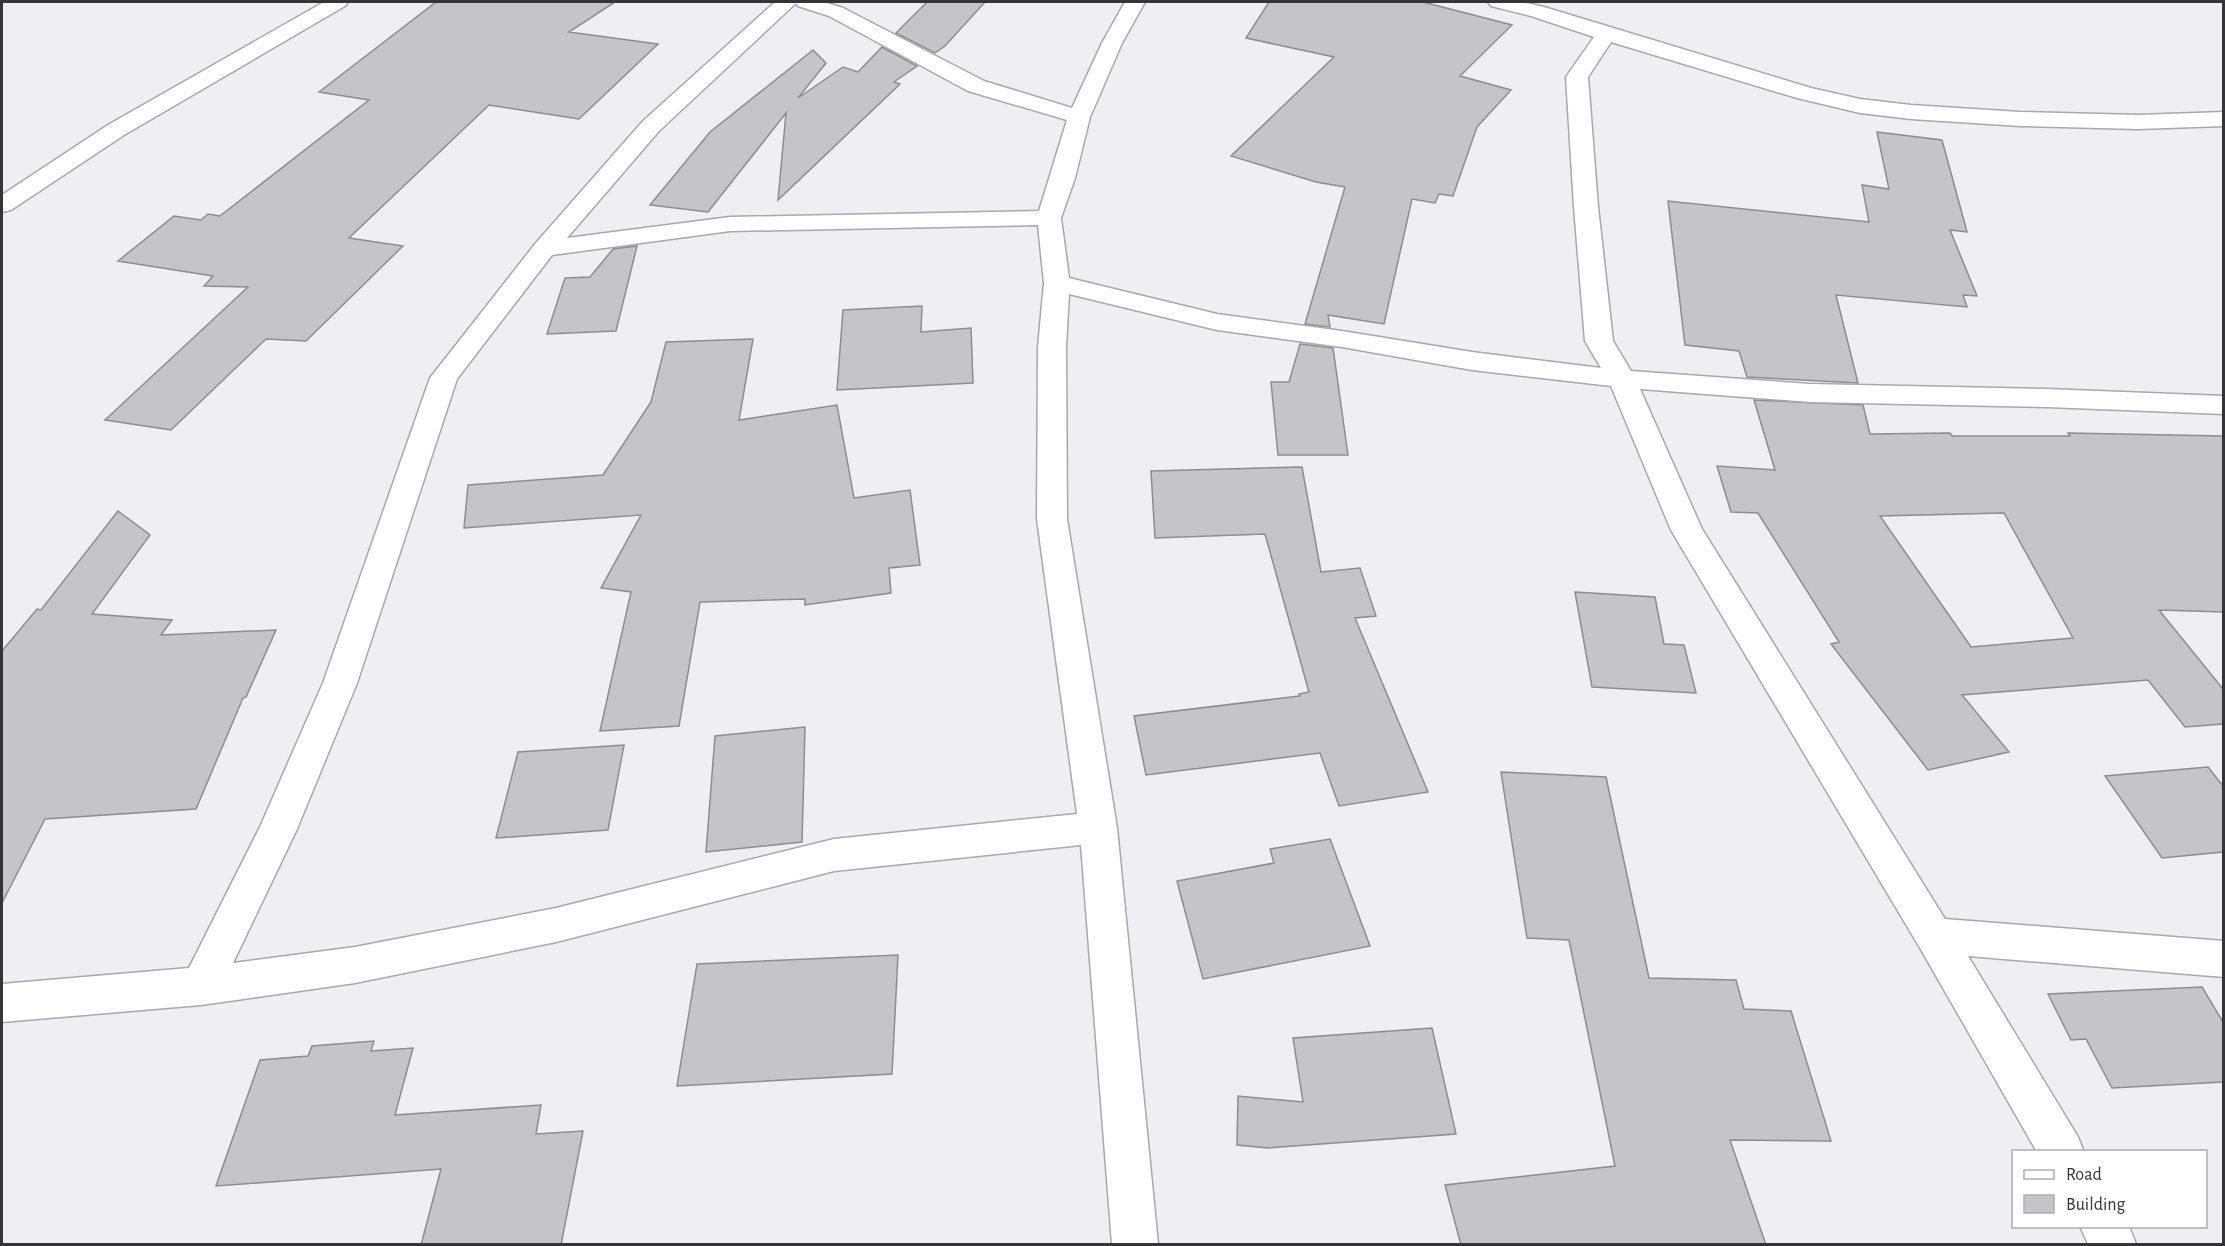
<svg xmlns="http://www.w3.org/2000/svg" width="2225" height="1246" viewBox="0 0 2225 1246" font-family="'Alegreya Sans',sans-serif">
  <style>
    .building { fill: #c4c4c9; stroke: #8c8c91; stroke-width: 1.5; fill-rule: evenodd }
    .lines { fill: none; stroke-linecap: round; stroke-linejoin: round }
    .minor-casing { stroke: #a7a8ac; stroke-width: 3 }
    .minor { fill: #fff; fill-rule: evenodd }
  </style>
  <rect width="100%" height="100%" fill="#eeeef3"/>
  <path class="building" d="M 436,2 L 615,2 L 569,32 L 658,44 L 579,119 L 489,105 L 349,238 L 403,246 L 306,341 L 266,339 L 171,430 L 105,420 L 248,287 L 204,286 L 213,276 L 118,261 L 174,216 L 201,220 L 208,214 L 220,216 L 369,100 L 319,92 Z
    M 927,2 L 985,2 L 945,46 L 935,53 L 896,33 Z
    M 1269,2 L 1423,2 L 1512,25 L 1460,76 L 1511,90 L 1477,127 L 1453,196 L 1439,194 L 1435,203 L 1412,199 L 1384,324 L 1328,315 L 1330,327 L 1305,324 L 1345,187 L 1316,182 L 1231,156 L 1334,57 L 1246,38 Z
    M 882,47 L 917,66 L 894,82 L 900,84 L 778,200 L 786,113 L 708,212 L 650,205 L 710,132 L 813,50 L 826,63 L 798,98 L 843,67 L 858,72 Z
    M 1877,132 L 1942,140 L 1967,232 L 1950,230 L 1977,296 L 1963,295 L 1967,307 L 1836,295 L 1858,383 L 1747,377 L 1739,351 L 1685,345 L 1668,201 L 1869,222 L 1862,185 L 1889,189 Z
    M 637,246 L 616,331 L 547,334 L 565,278 L 590,277 L 613,249 Z
    M 922,306 L 921,332 L 971,328 L 973,383 L 837,390 L 843,310 Z
    M 753,339 L 739,420 L 837,405 L 854,498 L 910,490 L 920,565 L 889,568 L 891,593 L 805,605 L 805,599 L 700,602 L 679,726 L 600,731 L 631,592 L 601,588 L 641,515 L 464,528 L 468,485 L 603,475 L 651,402 L 666,342 Z
    M 1300,344 L 1333,348 L 1348,455 L 1278,455 L 1271,382 L 1289,382 Z
    M 1754,400 L 1863,405 L 1870,434 L 1950,433 L 1952,436 L 2070,436 L 2068,433 L 2223,436 L 2223,612 L 2159,610 L 2223,689 L 2223,724 L 2185,727 L 2148,680 L 1962,695 L 2009,752 L 1928,770 L 1831,644 L 1839,642 L 1758,513 L 1731,512 L 1717,466 L 1775,470 ZM 2004,513 L 2073,638 L 1971,647 L 1880,516 Z
    M 1302,467 L 1321,572 L 1360,568 L 1376,616 L 1355,618 L 1428,792 L 1339,806 L 1320,753 L 1146,775 L 1134,716 L 1300,696 L 1299,694 L 1309,692 L 1265,534 L 1155,538 L 1151,471 Z
    M 118,511 L 150,535 L 92,614 L 172,620 L 161,635 L 276,630 L 246,697 L 243,698 L 196,809 L 45,819 L 2,903 L 2,651 L 37,609 L 41,610 Z
    M 1575,592 L 1655,597 L 1664,644 L 1684,645 L 1696,693 L 1592,687 Z
    M 805,727 L 802,842 L 706,852 L 715,736 Z
    M 624,745 L 608,830 L 496,838 L 518,752 Z
    M 2208,767 L 2223,786 L 2223,852 L 2162,858 L 2105,776 Z
    M 1501,772 L 1606,777 L 1649,978 L 1736,980 L 1744,1009 L 1791,1011 L 1831,1141 L 1730,1140 L 1766,1245 L 1461,1245 L 1445,1185 L 1615,1166 L 1569,940 L 1527,938 Z
    M 1330,839 L 1370,946 L 1203,979 L 1177,881 L 1274,863 L 1270,849 Z
    M 898,955 L 892,1074 L 677,1086 L 697,964 Z
    M 2202,987 L 2223,1022 L 2223,1082 L 2112,1088 L 2086,1039 L 2071,1040 L 2048,994 Z
    M 1432,1028 L 1456,1134 L 1268,1148 L 1237,1145 L 1238,1096 L 1303,1102 L 1293,1038 Z
    M 374,1041 L 371,1051 L 413,1048 L 395,1115 L 541,1105 L 536,1134 L 583,1131 L 561,1245 L 421,1245 L 441,1169 L 216,1186 L 260,1060 L 308,1056 L 312,1046 Z"/>
  <g class="lines">
    <g class="minor-casing">
      <path id="minor" d="M 324,2 L 348,2 L 345,6 L 124,135 L 11,210 L 2,212 L 2,195 L 108,125 Z
        M 775,2 L 824,2 L 843,8 L 984,81 L 1072,108 L 1102,43 L 1125,2 L 1145,2 L 1122,43 L 1090,117 L 1075,178 L 1061,218 L 1069,278 L 1217,314 L 1342,331 L 1472,352 L 1601,368 L 1585,341 L 1574,207 L 1566,77 L 1594,37 L 1531,16 L 1491,6 L 1488,2 L 1522,2 L 1544,7 L 1811,88 L 1860,99 L 1911,105 L 2020,112 L 2138,115 L 2224,112 L 2224,126 L 2138,129 L 2020,126 L 1911,119 L 1860,113 L 1797,98 L 1611,42 L 1588,77 L 1598,207 L 1613,341 L 1631,371 L 1810,384 L 2047,389 L 2224,396 L 2224,414 L 2047,407 L 1810,402 L 1640,389 L 1702,529 L 1945,919 L 2224,941 L 2224,977 L 1968,956 L 2078,1137 L 2084,1152 L 2037,1152 L 1920,948 L 1671,530 L 1611,386 L 1472,370 L 1342,347 L 1217,330 L 1069,294 L 1066,347 L 1067,519 L 1117,828 L 1158,1244 L 1112,1244 L 1081,845 L 834,871 L 556,942 L 355,983 L 201,1005 L 2,1022 L 2,984 L 189,968 L 260,827 L 323,683 L 430,378 L 535,244 L 643,121 ZM 796,3 L 798,6 L 829,16 L 968,91 L 1067,120 L 1039,211 L 730,217 L 567,238 L 659,131 ZM 1038,225 L 1044,283 L 1038,347 L 1037,519 L 1077,814 L 834,839 L 556,908 L 355,947 L 233,963 L 297,829 L 357,683 L 457,379 L 552,255 L 730,231 Z
        M 2080,1226 L 2129,1226 L 2136,1244 L 2088,1244 Z"/>
    </g>
    <use href="#minor" class="minor"/>
  </g>
  <rect width="2225" height="1246" fill="none" stroke="#353537" stroke-width="6"/>
  <rect x="2012" y="1150" width="195" height="78" fill="#ffffff" stroke="#aeaeaf" stroke-width="1.5"/>
  <rect x="2024" y="1170" width="30" height="9" fill="#ffffff" stroke="#aeaeaf" stroke-width="1.5"/>
  <text x="2066" y="1180" font-size="18" fill="#353537">Road</text>
  <rect x="2024" y="1195" width="30" height="18" fill="#c4c4c9" stroke="#aeaeaf" stroke-width="1.5"/>
  <text x="2066" y="1210" font-size="18" fill="#353537">Building</text>
</svg>
